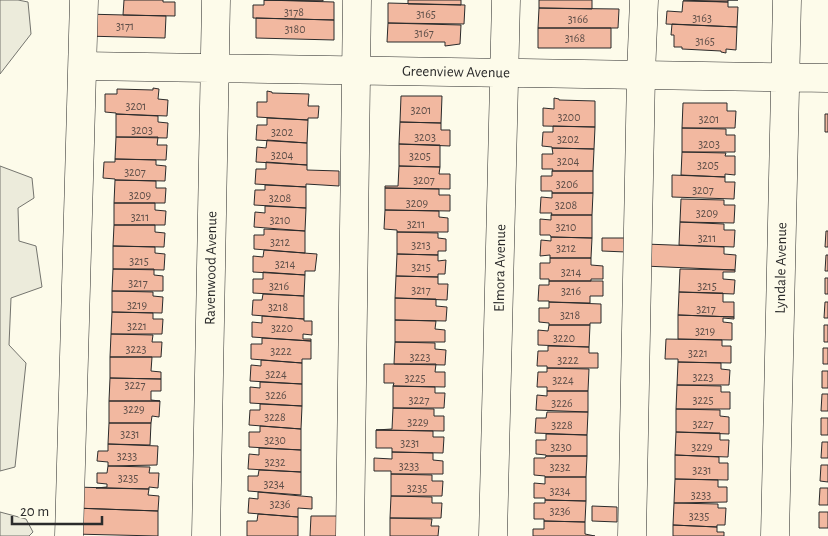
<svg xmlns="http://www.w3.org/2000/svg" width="828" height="536" viewBox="0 0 828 536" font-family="'Alegreya Sans',sans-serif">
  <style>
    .green { fill: #ecebdb; stroke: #74746e }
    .building { fill: #f2b8a0; stroke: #2b2b2b }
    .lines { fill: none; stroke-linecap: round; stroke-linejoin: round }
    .minor-casing { stroke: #2b2b2b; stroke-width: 29 }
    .minor { stroke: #fdfbea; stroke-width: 28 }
    .labels { text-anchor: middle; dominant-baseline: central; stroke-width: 4; stroke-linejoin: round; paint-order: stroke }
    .number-label { font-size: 12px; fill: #5d4e48 }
    .street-label { font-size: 15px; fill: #2b2b2b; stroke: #fdfbea }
  </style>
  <rect width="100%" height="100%" fill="#fdfbea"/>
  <path class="green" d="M 0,0 L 18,0 L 28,2 L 31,34 L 0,74 Z
    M 0,166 L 32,178 L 34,198 L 18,208 L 19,241 L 36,246 L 42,287 L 11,298 L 9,345 L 26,363 L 15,467 L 0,471 Z
    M 0,512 L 26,519 L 33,532 L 29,536 L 0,536 Z"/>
  <path class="building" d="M 124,0 L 163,0 L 163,2 L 175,2 L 175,16 L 123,15 Z
    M 264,0 L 323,0 L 323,1 Z
    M 264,0 L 334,2 L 334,20 L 253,18 L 253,5 L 264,5 Z
    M 408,0 L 461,0 L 461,5 L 408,4 Z
    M 539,0 L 592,0 L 592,9 L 539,8 Z
    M 683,0 L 738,0 L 728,0 L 728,2 Z
    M 683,1 L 728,2 L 728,7 L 738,7 L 737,27 L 666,24 L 667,11 L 682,12 Z
    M 388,3 L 465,5 L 464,24 L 388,23 Z
    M 539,8 L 619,9 L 618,28 L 538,28 Z
    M 84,14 L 166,16 L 165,38 L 84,36 Z
    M 256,18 L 334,20 L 334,40 L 256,38 Z
    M 388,23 L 461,25 L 460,44 L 445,46 L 445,42 L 387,42 Z
    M 672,24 L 737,27 L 736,50 L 726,49 L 726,53 L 721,52 L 721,51 L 682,49 L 682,47 L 674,47 L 674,35 L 671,35 Z
    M 538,28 L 611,28 L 611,48 L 538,48 Z
    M 153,88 L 159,89 L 158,99 L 168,100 L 167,116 L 116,114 L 116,113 L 105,112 L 105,94 L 117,94 L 117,89 L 153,90 Z
    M 267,91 L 272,92 L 272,93 L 309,94 L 308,106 L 319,106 L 318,118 L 308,118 L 308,120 L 257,117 L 257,102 L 267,102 Z
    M 401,96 L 442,96 L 441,123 L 400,122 Z
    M 554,98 L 559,99 L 559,100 L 595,101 L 595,127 L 543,126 L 543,108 L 554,109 Z
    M 683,103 L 727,103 L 727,111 L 736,111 L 735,128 L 682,128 Z
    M 116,114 L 158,116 L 158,122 L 168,123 L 167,138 L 116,137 Z
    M 825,114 L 828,114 L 828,132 L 825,132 Z
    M 267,118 L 308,120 L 307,143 L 256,140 L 257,125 L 267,125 Z
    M 400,122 L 441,123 L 441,130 L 450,130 L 450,146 L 399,144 Z
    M 553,126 L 595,127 L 594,149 L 552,148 L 552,147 L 542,146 L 543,132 L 553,132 Z
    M 682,128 L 726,129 L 726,135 L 735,135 L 735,152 L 682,152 Z
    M 116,137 L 158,137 L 157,145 L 167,145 L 166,160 L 115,159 Z
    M 267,140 L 307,143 L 307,165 L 256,162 L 257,147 L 266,148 Z
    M 399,144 L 440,145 L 440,167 L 399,166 Z
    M 552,148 L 594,149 L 593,171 L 552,171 L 553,169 L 542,169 L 542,154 L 553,154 Z
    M 682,152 L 726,153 L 725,156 L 735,156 L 735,175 L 725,174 L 725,177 L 681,175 Z
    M 115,159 L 156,160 L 156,165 L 166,166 L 165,181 L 115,180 L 115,179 L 103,178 L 104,162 L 115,162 Z
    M 266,162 L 307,165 L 307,170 L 339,171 L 339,186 L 306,184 L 306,187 L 255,184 L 256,169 L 266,169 Z
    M 399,166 L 440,167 L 439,174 L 450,174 L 450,189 L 385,188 L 385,186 L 398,186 Z
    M 552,171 L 593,171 L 593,193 L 552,193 L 552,191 L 541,191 L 541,176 L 552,176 Z
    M 672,175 L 725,177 L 725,182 L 735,182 L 734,199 L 672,197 Z
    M 115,180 L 156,181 L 156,188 L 166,188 L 165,203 L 114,203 Z
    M 265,185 L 306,187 L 306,208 L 254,205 L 255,190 L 265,190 Z
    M 385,188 L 439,189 L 439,195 L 450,195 L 450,211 L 385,210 Z
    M 552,193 L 593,193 L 592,215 L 551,215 L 552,213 L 540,213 L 541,197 L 552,198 Z
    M 681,199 L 724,200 L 724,205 L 735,205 L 734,223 L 680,222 Z
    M 114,203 L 155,203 L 155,210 L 166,211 L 165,225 L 114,225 Z
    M 265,206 L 306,208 L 305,231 L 254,227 L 255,212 L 265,213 Z
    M 385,210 L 439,211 L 439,217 L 448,218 L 448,232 L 397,232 L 397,230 L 384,229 Z
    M 551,215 L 592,215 L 592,238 L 551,237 L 550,235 L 540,235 L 540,219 L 551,220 Z
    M 680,222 L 724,224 L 724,230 L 735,230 L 734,247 L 679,245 Z
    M 114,225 L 155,225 L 155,232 L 165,233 L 164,247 L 113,246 Z
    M 264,229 L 305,231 L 305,253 L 254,249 L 254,235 L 264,235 Z
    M 826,231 L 828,231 L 828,247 L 825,247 Z
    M 397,232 L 438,233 L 438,238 L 446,239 L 446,251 L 438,251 L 438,255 L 397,254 Z
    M 551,237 L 592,238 L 591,258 L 550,258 L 550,255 L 540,256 L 541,240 L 551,241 Z
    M 602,238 L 627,238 L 626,252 L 602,251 Z
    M 645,244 L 724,247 L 724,254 L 736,255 L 735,270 L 644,266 Z
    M 113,246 L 155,247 L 155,253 L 165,254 L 164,270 L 113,269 Z
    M 264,250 L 317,254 L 315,271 L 305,271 L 305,275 L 253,272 L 253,256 L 263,257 Z
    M 397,254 L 438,255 L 438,261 L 446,260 L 445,274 L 438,274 L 438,277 L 396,276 Z
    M 826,255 L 828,255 L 828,271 L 825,271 Z
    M 550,258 L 591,258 L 591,265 L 603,266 L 603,279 L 591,279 L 591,281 L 549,281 L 549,279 L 540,279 L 540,263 L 550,263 Z
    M 113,269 L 154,269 L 154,275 L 163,276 L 163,291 L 112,291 Z
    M 680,269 L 735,270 L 735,272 L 723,272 L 723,279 L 735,280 L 734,294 L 679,292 Z
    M 263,272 L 305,275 L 304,296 L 253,293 L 253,279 L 263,279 Z
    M 396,276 L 438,277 L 438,284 L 448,284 L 447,300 L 395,298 Z
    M 825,278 L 828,278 L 828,294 L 825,294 Z
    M 549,281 L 603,281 L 603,296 L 590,296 L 590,303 L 549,302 L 549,301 L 538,301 L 539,285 L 549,285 Z
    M 112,291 L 153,292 L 153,296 L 163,297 L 162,313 L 112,312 Z
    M 679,292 L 723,293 L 723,302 L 734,302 L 734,317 L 678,315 Z
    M 263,294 L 304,296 L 304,319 L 252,315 L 253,300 L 262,300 Z
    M 395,298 L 436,299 L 436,306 L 447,307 L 446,321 L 395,320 Z
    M 549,302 L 601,304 L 601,323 L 590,323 L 590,325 L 549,325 L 549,323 L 539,322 L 539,308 L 549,308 Z
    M 825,302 L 828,302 L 828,318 L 824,318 Z
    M 112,312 L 153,313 L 153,319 L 163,319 L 162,334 L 111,334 Z
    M 678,315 L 734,317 L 734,319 L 723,318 L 723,322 L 732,323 L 732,340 L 678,339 Z
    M 262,316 L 304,319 L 304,321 L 312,321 L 312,335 L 303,334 L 303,339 L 311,339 L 311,341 L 252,337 L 252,322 L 262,323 Z
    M 395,320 L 436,321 L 435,329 L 445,330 L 445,342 L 395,342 Z
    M 549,325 L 590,325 L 589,347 L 538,345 L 538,330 L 548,331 Z
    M 824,325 L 828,325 L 828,342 L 824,342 Z
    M 111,334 L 153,335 L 152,342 L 162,342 L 161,357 L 110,357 Z
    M 262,338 L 311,341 L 311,359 L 302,359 L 302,363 L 251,359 L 251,344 L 262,344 Z
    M 666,339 L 722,340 L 722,346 L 731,346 L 731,363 L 678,362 L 678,359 L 665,359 Z
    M 395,342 L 435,343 L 435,349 L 446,350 L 445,365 L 394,364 Z
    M 548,346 L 589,347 L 589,353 L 598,353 L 598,368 L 547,368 L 547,366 L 537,366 L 538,351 L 548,351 Z
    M 823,348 L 828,348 L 828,364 L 823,364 Z
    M 110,357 L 152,357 L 151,371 L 161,372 L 161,379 L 110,378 Z
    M 261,360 L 302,363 L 302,384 L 250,381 L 251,365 L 261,366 Z
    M 678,362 L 721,363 L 721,369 L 730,370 L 729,385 L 677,385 Z
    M 384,364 L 436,364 L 435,372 L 445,372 L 445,387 L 393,386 L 394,383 L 384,383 Z
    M 547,368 L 589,369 L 588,391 L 547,391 L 547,387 L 537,387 L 538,372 L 547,372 Z
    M 822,371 L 828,371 L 828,388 L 822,388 Z
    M 110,378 L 161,379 L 161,391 L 151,391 L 151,400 L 160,401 L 109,401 Z
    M 260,382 L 302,384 L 302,406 L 250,403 L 250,387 L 260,388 Z
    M 677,385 L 721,386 L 721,392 L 730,392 L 730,409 L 676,409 Z
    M 393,386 L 435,387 L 435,393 L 445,393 L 444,408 L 393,408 Z
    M 547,391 L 588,391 L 588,412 L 536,410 L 537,395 L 547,396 Z
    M 822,394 L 828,394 L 828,411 L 821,411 Z
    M 109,401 L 160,401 L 159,417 L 152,416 L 151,423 L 109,423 Z
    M 260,404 L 302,406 L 301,429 L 249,425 L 250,410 L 260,410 Z
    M 393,408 L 434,409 L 434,416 L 444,416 L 444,431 L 376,430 L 392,429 Z
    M 676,409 L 720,410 L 720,416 L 729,417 L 729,434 L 676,432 Z
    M 547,412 L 588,412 L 587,435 L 535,433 L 536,418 L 546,418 Z
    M 821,418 L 828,418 L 828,435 L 821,435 Z
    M 109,423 L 151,423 L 150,445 L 108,444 Z
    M 260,426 L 301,429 L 301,450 L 249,447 L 249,432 L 260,432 Z
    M 376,430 L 433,431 L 433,437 L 444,437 L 443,453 L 392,452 L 392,448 L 376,448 Z
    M 676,432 L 720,433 L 720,440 L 729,440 L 728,457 L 675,455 Z
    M 546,434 L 587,435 L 587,456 L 546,456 L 546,455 L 536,454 L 536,440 L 546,440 Z
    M 822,442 L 828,442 L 828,458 L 821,458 Z
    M 108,444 L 158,446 L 157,465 L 108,466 L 108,462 L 97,461 L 98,451 L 108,451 Z
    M 259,448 L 301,450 L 301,472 L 248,469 L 249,454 L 259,455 Z
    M 392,452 L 433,453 L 433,460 L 443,461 L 443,474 L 391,474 L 391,471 L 374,471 L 374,458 L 392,459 Z
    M 675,455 L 719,457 L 719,463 L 728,463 L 728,480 L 675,479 Z
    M 546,456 L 587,456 L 586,477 L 545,477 L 545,476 L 534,475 L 534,458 L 545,458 Z
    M 821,465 L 828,465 L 828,482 L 820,481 Z
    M 108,466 L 150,467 L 149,473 L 159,473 L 158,488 L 149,487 L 149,489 L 96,488 L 107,487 L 107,484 L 97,483 L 97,473 L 107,473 Z
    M 259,470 L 301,472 L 301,495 L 248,491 L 248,476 L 258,476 Z
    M 391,474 L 432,475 L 432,481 L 443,481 L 442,496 L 391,496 Z
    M 545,477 L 586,477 L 586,501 L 545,500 L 545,498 L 534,498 L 534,483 L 545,484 Z
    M 675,479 L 718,480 L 718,487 L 727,487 L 727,502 L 674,503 Z
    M 75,487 L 149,489 L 148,495 L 159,496 L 158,511 L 74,508 Z
    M 820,488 L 828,488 L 828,505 L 819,505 Z
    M 258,492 L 312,497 L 312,509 L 298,508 L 298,517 L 248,513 L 249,498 L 258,499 Z
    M 391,496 L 432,497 L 432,503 L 442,503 L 441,518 L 390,518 Z
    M 545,500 L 586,501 L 585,522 L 544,521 L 544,519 L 534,519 L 534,503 L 545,503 Z
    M 674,503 L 718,504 L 718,508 L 726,508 L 725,525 L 717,525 L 717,527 L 673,525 Z
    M 592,506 L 617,507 L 617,522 L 592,521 Z
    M 74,508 L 158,511 L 158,536 L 73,534 Z
    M 819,512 L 828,512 L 828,528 L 819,528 Z
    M 258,514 L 298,517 L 298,536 L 247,536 L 247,521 L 257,521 Z
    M 311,516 L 337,516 L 337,536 L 310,536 Z
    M 390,518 L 432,519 L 431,526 L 439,526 L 438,536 L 390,536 Z
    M 544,521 L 585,522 L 585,534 L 595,536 L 533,536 L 533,529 L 544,529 Z
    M 673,525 L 717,527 L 717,532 L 724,532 L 724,536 L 673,536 Z"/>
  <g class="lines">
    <g class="minor-casing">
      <path id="minor" d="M 83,66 L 828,78
        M 69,536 L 84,0
        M 206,536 L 216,0
        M 350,536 L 357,0
        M 493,536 L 506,0
        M 632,536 L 641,75 L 644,0
        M 775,536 L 787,0"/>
    </g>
    <use href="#minor" class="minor"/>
  </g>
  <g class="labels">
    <g class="number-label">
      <text x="294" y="12">3178</text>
      <text x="426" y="14">3165</text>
      <text x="702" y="18">3163</text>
      <text x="578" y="19">3166</text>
      <text x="125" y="26">3171</text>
      <text x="295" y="29">3180</text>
      <text x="424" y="33">3167</text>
      <text x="575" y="38">3168</text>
      <text x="705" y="41">3165</text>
      <text x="136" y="106">3201</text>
      <text x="421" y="110">3201</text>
      <text x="569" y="117">3200</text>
      <text x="709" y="119">3201</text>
      <text x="142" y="130">3203</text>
      <text x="282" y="132">3202</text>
      <text x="425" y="137">3203</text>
      <text x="568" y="139">3202</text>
      <text x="709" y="144">3203</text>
      <text x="282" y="155">3204</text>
      <text x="420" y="156">3205</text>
      <text x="568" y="161">3204</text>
      <text x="708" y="165">3205</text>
      <text x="135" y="172">3207</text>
      <text x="424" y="180">3207</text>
      <text x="567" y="184">3206</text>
      <text x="703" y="190">3207</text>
      <text x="140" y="195">3209</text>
      <text x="280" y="198">3208</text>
      <text x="417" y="203">3209</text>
      <text x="566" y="205">3208</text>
      <text x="707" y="213">3209</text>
      <text x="140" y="217">3211</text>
      <text x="280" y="220">3210</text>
      <text x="416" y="224">3211</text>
      <text x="566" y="227">3210</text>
      <text x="707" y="238">3211</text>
      <text x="280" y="242">3212</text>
      <text x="421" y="245">3213</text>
      <text x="566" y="248">3212</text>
      <text x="139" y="261">3215</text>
      <text x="285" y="264">3214</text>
      <text x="421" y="267">3215</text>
      <text x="571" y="272">3214</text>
      <text x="138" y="283">3217</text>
      <text x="279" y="286">3216</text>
      <text x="707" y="286">3215</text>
      <text x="421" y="290">3217</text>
      <text x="571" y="291">3216</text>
      <text x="137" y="305">3219</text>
      <text x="278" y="307">3218</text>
      <text x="706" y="309">3217</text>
      <text x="570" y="315">3218</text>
      <text x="137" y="326">3221</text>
      <text x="282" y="328">3220</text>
      <text x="705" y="331">3219</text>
      <text x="564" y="338">3220</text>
      <text x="136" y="349">3223</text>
      <text x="281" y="351">3222</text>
      <text x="698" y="353">3221</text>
      <text x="420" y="357">3223</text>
      <text x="568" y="360">3222</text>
      <text x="276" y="374">3224</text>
      <text x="703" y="377">3223</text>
      <text x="415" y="378">3225</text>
      <text x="563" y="380">3224</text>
      <text x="135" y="385">3227</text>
      <text x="276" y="395">3226</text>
      <text x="419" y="400">3227</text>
      <text x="703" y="400">3225</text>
      <text x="562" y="403">3226</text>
      <text x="134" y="409">3229</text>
      <text x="275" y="417">3228</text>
      <text x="418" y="422">3229</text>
      <text x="703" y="424">3227</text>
      <text x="562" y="425">3228</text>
      <text x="130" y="434">3231</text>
      <text x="275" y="440">3230</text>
      <text x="410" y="443">3231</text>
      <text x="561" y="447">3230</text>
      <text x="702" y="447">3229</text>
      <text x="127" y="456">3233</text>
      <text x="275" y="462">3232</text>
      <text x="409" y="466">3233</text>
      <text x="560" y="467">3232</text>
      <text x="702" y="470">3231</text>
      <text x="128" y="478">3235</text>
      <text x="274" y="484">3234</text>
      <text x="417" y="488">3235</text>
      <text x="560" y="491">3234</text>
      <text x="701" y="495">3233</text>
      <text x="280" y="504">3236</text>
      <text x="560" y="511">3236</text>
      <text x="699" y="516">3235</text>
    </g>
    <g class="street-label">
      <text transform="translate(456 72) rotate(1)">Greenview Avenue</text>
      <text transform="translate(211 268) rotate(-89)">Ravenwood Avenue</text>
      <text transform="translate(500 268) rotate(-89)">Elmora Avenue</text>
      <text transform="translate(781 268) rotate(-89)">Lyndale Avenue</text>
    </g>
  </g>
  <path d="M12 516v8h90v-8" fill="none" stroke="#2b2b2b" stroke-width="2.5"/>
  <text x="20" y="516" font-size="15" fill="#2b2b2b" stroke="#fdfbea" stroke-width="4" paint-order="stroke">20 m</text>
</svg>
